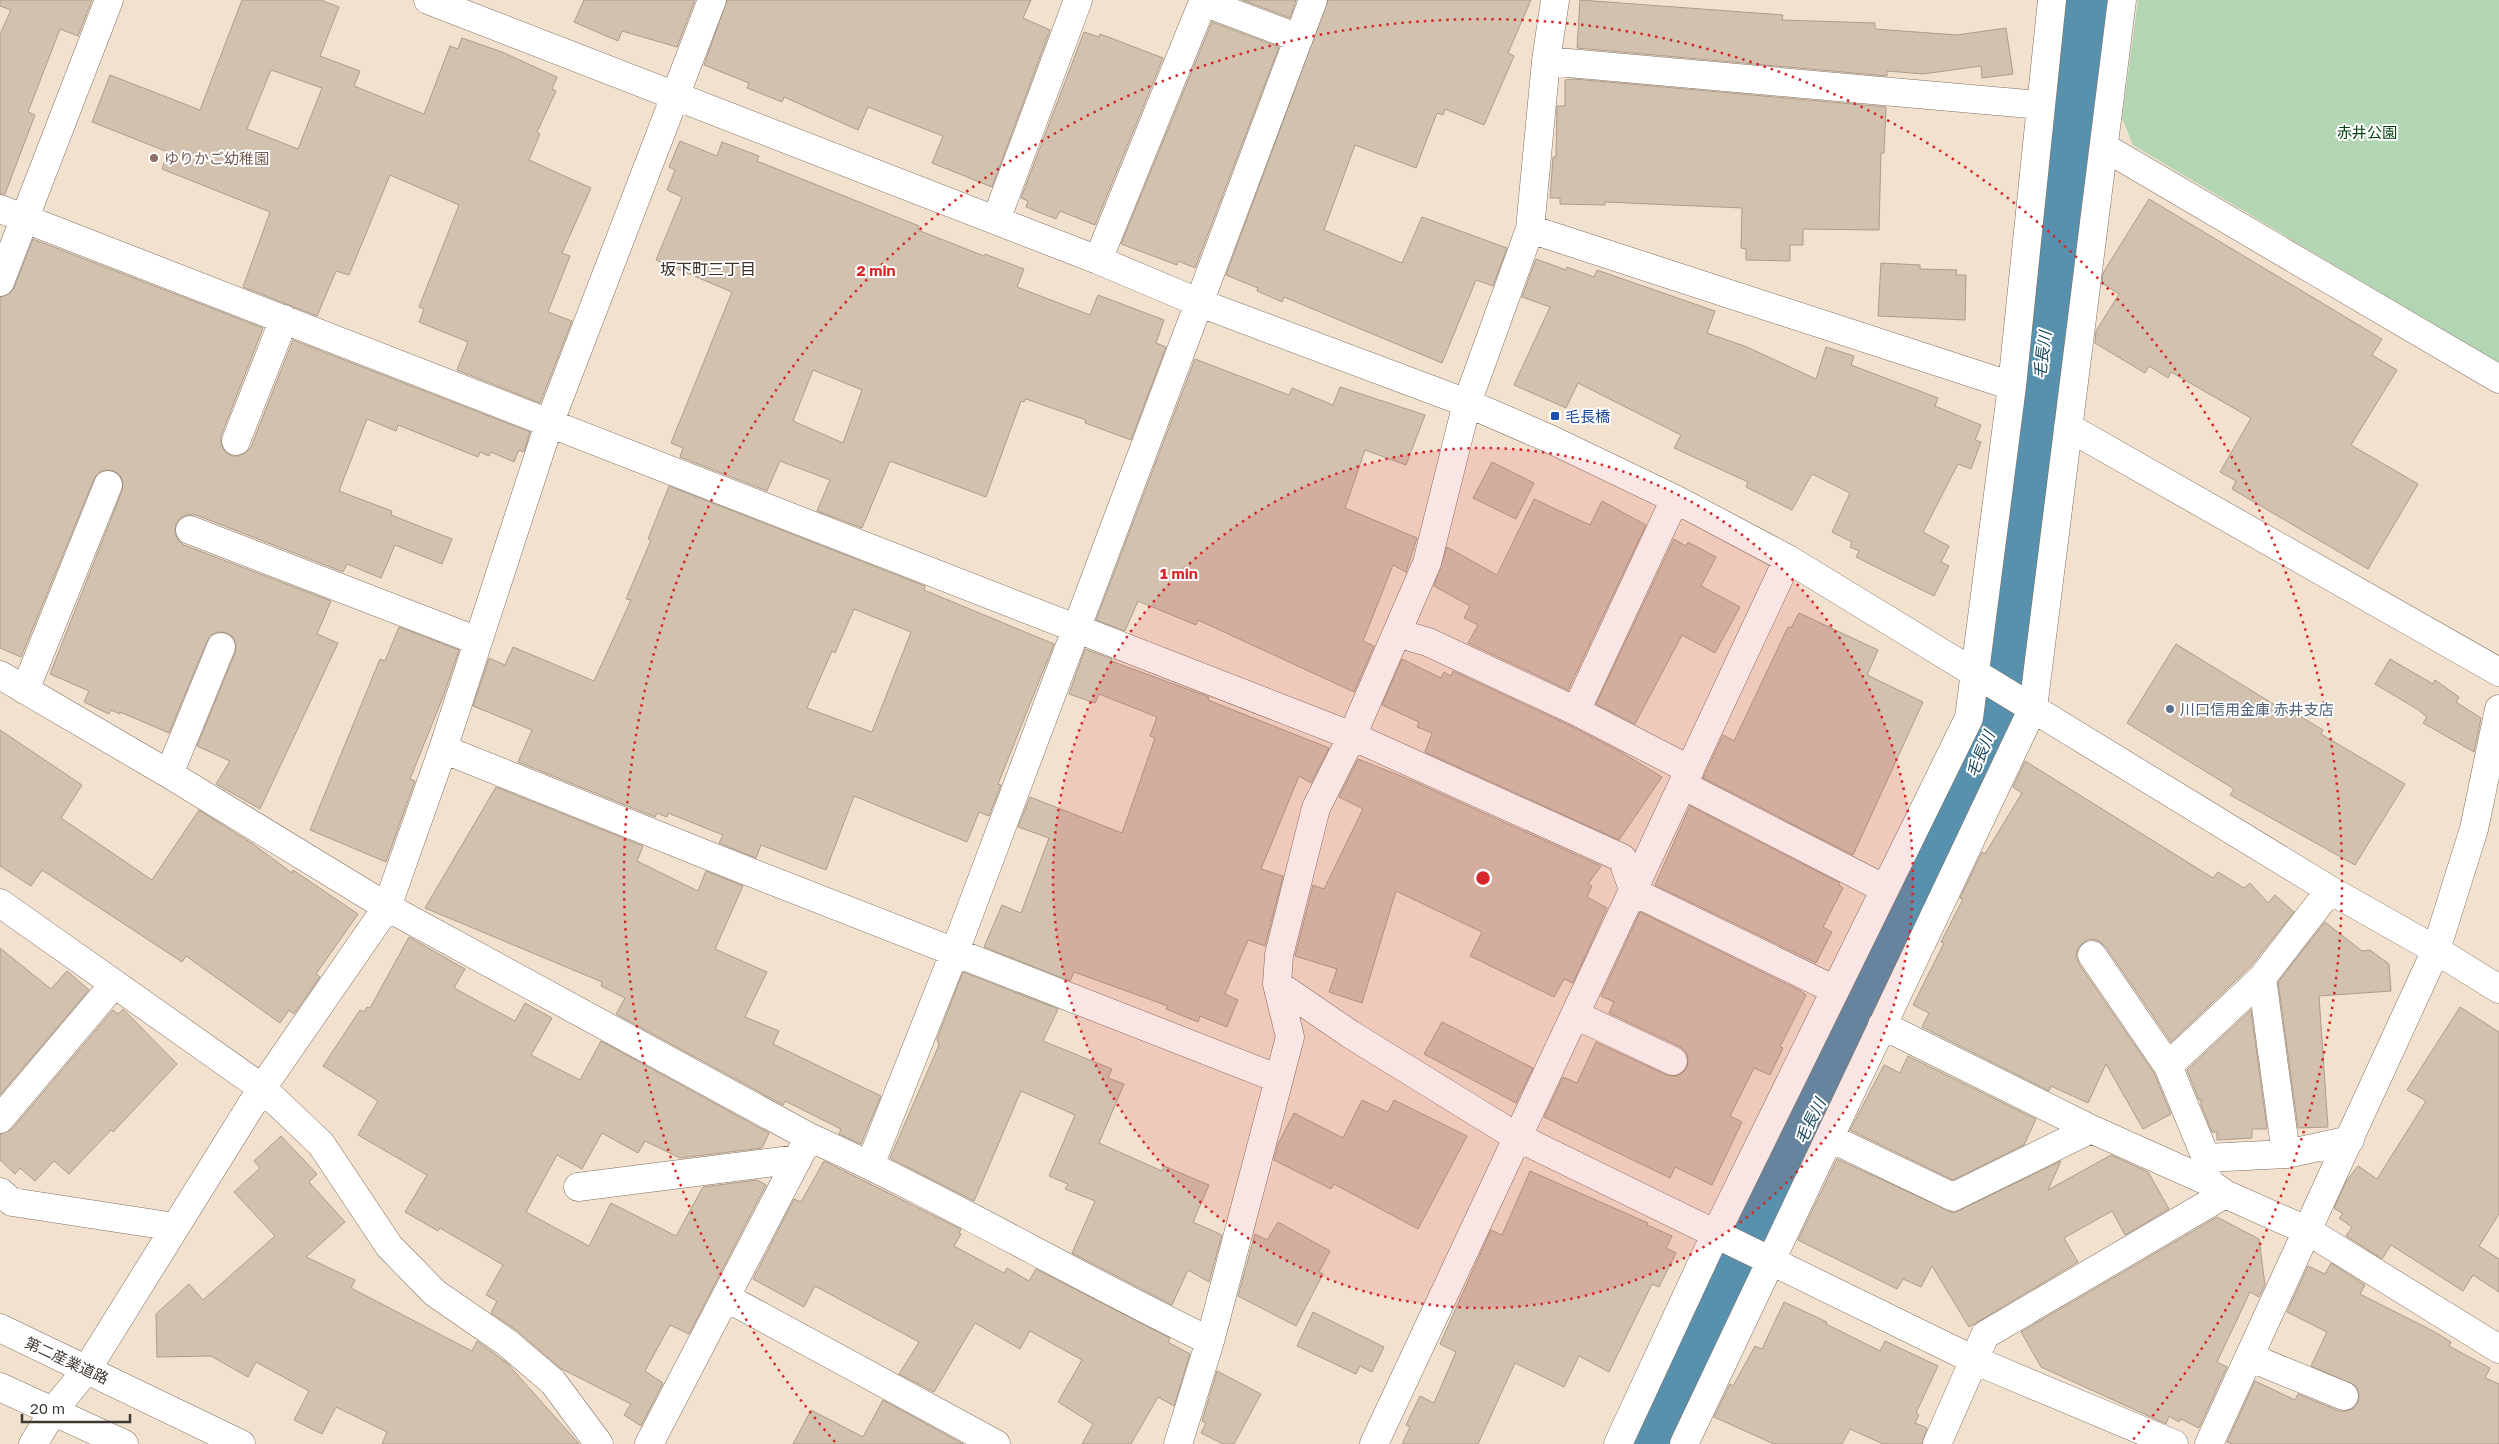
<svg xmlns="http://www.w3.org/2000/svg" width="2499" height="1444" viewBox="0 0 2499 1444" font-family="'Golos Text','Noto Sans JP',sans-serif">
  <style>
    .green { fill: #b2d5b3 }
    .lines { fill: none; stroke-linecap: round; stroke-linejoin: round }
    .river { stroke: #5791ad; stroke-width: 65 }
    .building { fill: #d3c1b0; stroke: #ad9c8b; fill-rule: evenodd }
    .minor-casing { stroke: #7f7060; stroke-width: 29 }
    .major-casing { stroke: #7f7060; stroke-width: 29 }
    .minor { stroke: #fff; stroke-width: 28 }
    .major { stroke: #fff; stroke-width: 28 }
    .ring { fill: none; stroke: #d62828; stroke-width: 2.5; stroke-dasharray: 2.5 5 }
    .education-dot { fill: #8d6e63; stroke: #fff; stroke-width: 2 }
    .transit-dot { fill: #1a4fb4; stroke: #fff; stroke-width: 2 }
    .service-dot { fill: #5c6f8a; stroke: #fff; stroke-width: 2 }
    .labels { text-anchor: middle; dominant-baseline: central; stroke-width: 4; stroke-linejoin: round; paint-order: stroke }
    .park-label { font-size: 15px; fill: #00420c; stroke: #fff }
    .education-label { font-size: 15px; fill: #785e54; stroke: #fff; text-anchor: start }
    .transit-label { font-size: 15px; fill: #164399; stroke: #fff; text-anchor: start }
    .service-label { font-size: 15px; fill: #4e5e75; stroke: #fff; text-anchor: start }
    .street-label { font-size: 15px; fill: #3f3831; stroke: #fff }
    .neighbourhood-label { font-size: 16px; fill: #3b2d20; stroke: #fff }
    .water-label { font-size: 16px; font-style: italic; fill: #17475c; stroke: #fff }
    .centre { fill: #d62828; stroke: #fff; stroke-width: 2.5 }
    .ring-label { font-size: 15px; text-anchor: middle; font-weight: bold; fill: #d62828; stroke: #fff; stroke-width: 4; stroke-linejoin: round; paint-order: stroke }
  </style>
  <rect width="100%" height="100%" fill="#f3e1d0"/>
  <path class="green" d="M 2138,0 L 2499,0 L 2499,363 L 2133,145 L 2122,118 Z"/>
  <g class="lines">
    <path class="river" d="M 1655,1444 L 1890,954 L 1931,860 L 1941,846 L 1991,732 L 2013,590 L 2086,0"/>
  </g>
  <path class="building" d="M 0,0 L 92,0 L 78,36 L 60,29 L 28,112 L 35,115 L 5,194 L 0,194 L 0,34 L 11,10 L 0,6 Z
    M 242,0 L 321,0 L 339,7 L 320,56 L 360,71 L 354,86 L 424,114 L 450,46 L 458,49 L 462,38 L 502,52 L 557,77 L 552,89 L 556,91 L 537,132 L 540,134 L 529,160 L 591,188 L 562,253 L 570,256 L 548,312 L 572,321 L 540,403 L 457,370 L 468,342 L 419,322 L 424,309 L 419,307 L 459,205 L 390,175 L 349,275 L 336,271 L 317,316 L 243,287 L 270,212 L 162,169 L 168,152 L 92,122 L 110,75 L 200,110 ZM 271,70 L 322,88 L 298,149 L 247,129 Z
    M 584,0 L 695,0 L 677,47 L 622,31 L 618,41 L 574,22 Z
    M 727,0 L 1031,0 L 1023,18 L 1050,30 L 992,187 L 932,163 L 943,136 L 868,107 L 858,130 L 784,97 L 782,102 L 747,88 L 749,83 L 704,65 Z
    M 1242,0 L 1296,0 L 1290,18 Z
    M 1328,0 L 1531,0 L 1508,53 L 1514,56 L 1484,125 L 1445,109 L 1443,115 L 1437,113 L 1416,168 L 1355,145 L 1324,230 L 1402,263 L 1422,217 L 1507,248 L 1493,286 L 1476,280 L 1442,363 L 1284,297 L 1282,302 L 1257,291 L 1258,288 L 1226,275 Z
    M 1580,0 L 1783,15 L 1782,20 L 1875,23 L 1875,29 L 1957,35 L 2006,28 L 2013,74 L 1982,78 L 1981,66 L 1923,74 L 1887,71 L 1887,76 L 1577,48 Z
    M 1212,22 L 1279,47 L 1195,268 L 1178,261 L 1177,265 L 1121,244 Z
    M 1084,32 L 1099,37 L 1100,34 L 1163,58 L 1095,225 L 1060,211 L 1056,219 L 1026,207 L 1028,201 L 1021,198 Z
    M 1574,79 L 1886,107 L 1884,153 L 1881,153 L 1879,230 L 1803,229 L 1803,245 L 1790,245 L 1790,261 L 1746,260 L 1746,249 L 1741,248 L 1742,208 L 1605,202 L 1605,205 L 1560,204 L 1560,198 L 1550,198 L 1553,157 L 1556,157 L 1557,106 L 1565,106 L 1565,80 Z
    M 680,141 L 717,156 L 722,142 L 759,156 L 757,161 L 919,226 L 918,230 L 984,256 L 985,254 L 1024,269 L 1017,287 L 1090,315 L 1098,295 L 1164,320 L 1156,343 L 1166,347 L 1131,440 L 1085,423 L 1086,420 L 1026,399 L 1024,402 L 1021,401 L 986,497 L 890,461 L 862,528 L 817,511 L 830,480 L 780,461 L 767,491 L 680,457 L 683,448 L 671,443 L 732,292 L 656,260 L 682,197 L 667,190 L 675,170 L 669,167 ZM 813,370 L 862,390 L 843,443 L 793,421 Z
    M 2149,199 L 2382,339 L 2372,355 L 2397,370 L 2351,445 L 2418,484 L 2368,569 L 2232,489 L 2236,481 L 2220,472 L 2251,418 L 2171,372 L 2168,378 L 2149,366 L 2145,373 L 2095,343 L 2096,331 L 2119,294 L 2102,283 L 2103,273 Z
    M 33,239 L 263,328 L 221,436 L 221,443 L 224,450 L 231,456 L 238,456 L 245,453 L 251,447 L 293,340 L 530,432 L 524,452 L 519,450 L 514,462 L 491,452 L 489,456 L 480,452 L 478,457 L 398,425 L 396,431 L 367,419 L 339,491 L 392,511 L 391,515 L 452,539 L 442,564 L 395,545 L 381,578 L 347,564 L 343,572 L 196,515 L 187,515 L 181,518 L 176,524 L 175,533 L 178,540 L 184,545 L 331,601 L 317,634 L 338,643 L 260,809 L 216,784 L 230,761 L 197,746 L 235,653 L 236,644 L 233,637 L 227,633 L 218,632 L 211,635 L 207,641 L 169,733 L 120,712 L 120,714 L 111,710 L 109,714 L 84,702 L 89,691 L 50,674 L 122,491 L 123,482 L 120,475 L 114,471 L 105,470 L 98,473 L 94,479 L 21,657 L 0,648 L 0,297 L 9,294 L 14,288 Z
    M 1536,259 L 1566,270 L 1567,267 L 1594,277 L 1597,270 L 1715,311 L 1707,333 L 1747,347 L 1816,379 L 1826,347 L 1854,356 L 1851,365 L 1938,398 L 1935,406 L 1981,425 L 1975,440 L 1981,442 L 1971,469 L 1958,464 L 1923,532 L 1949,546 L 1941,562 L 1949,566 L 1934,596 L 1856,557 L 1859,551 L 1850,547 L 1852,542 L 1832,532 L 1850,493 L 1812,474 L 1792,510 L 1746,487 L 1748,482 L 1674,448 L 1681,435 L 1578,383 L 1566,408 L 1514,385 L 1550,307 L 1522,297 Z
    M 1881,263 L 1920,265 L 1920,269 L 1957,270 L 1956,275 L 1966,275 L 1965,320 L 1878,316 Z
    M 1195,359 L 1289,395 L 1292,388 L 1333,405 L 1340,387 L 1425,415 L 1406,465 L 1365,450 L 1345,508 L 1417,538 L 1406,572 L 1393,565 L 1363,641 L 1374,646 L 1354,692 L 1198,620 L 1196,625 L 1138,601 L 1125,631 L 1096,620 Z
    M 1492,462 L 1534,483 L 1516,519 L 1473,498 Z
    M 669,486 L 925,586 L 924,590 L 1054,644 L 998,784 L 1001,785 L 989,816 L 979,812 L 967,842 L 854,796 L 826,870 L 761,845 L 756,858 L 719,843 L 723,835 L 668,813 L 667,817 L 657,813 L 655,817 L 518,762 L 532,730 L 473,706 L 489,658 L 505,665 L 513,647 L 594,681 L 631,600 L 626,599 L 651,540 L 648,539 ZM 854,609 L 911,632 L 872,732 L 807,708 L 832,651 L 835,653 Z
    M 1534,499 L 1590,525 L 1602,501 L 1646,525 L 1568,690 L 1468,643 L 1478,625 L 1464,618 L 1470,606 L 1434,586 L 1447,547 L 1497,575 Z
    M 1674,539 L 1686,546 L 1688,542 L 1716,557 L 1701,586 L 1740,607 L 1715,653 L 1682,635 L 1635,724 L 1596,704 Z
    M 1799,613 L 1878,650 L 1867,675 L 1923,702 L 1853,855 L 1703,778 L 1723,735 L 1734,741 L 1788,627 L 1791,628 Z
    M 399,627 L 459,650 L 443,697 L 410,779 L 415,781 L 386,862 L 310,830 L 380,659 L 385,661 Z
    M 2176,644 L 2283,710 L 2285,707 L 2323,730 L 2321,734 L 2405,784 L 2355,865 L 2230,795 L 2234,789 L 2127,723 Z
    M 1085,649 L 1112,659 L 1111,661 L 1209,697 L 1208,700 L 1329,748 L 1311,783 L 1299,776 L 1261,869 L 1283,876 L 1265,946 L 1248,940 L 1225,994 L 1238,1000 L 1227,1027 L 1200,1016 L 1198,1022 L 1166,1009 L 1168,1006 L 1074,972 L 1070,981 L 984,947 L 1002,905 L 1021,913 L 1049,838 L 1018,827 L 1030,797 L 1122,833 L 1155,738 L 1150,736 L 1157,717 L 1099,694 L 1095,703 L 1069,694 Z
    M 1402,659 L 1441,678 L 1444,672 L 1451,676 L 1453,671 L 1569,725 L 1621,752 L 1662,777 L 1619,840 L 1425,752 L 1432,733 L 1417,727 L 1419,722 L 1382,705 Z
    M 2390,659 L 2433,684 L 2435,680 L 2459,697 L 2456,702 L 2481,718 L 2474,752 L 2423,723 L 2427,717 L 2417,709 L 2375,684 Z
    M 0,730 L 82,785 L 61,818 L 152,880 L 199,810 L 253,844 L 292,873 L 293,870 L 358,914 L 316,974 L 320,977 L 294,1014 L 289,1010 L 280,1023 L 186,956 L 182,962 L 42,870 L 31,886 L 0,866 Z
    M 1358,759 L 1413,781 L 1601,866 L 1588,884 L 1592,886 L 1587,897 L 1607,908 L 1573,983 L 1564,979 L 1554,997 L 1470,956 L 1482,932 L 1396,891 L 1362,1003 L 1329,992 L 1337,969 L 1295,956 L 1313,885 L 1324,889 L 1363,809 L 1339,797 Z
    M 2025,761 L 2213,878 L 2218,872 L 2244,888 L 2250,883 L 2268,903 L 2275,895 L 2294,912 L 2250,967 L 2171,1042 L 2105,946 L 2099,941 L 2091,939 L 2084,942 L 2078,948 L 2076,956 L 2079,964 L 2154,1073 L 2171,1114 L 2143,1129 L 2106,1064 L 2088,1103 L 2051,1086 L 2049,1091 L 1922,1027 L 1929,1013 L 1913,1005 L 1944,943 L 1941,942 L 1963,899 L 1960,898 L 1982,852 L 1985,854 L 2022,793 L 2013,787 Z
    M 496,787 L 643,846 L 637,861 L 698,891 L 706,871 L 743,886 L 715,949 L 767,972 L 745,1017 L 779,1031 L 773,1044 L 881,1096 L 861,1144 L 839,1134 L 841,1129 L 785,1101 L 783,1105 L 616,1014 L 625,998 L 601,986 L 602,982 L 425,908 Z
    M 1690,806 L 1840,883 L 1839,885 L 1843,888 L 1823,927 L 1832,932 L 1816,963 L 1655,885 Z
    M 1640,912 L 1801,991 L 1806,995 L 1780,1047 L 1783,1048 L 1770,1075 L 1754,1068 L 1730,1116 L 1742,1122 L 1712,1185 L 1675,1167 L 1670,1178 L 1544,1117 L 1563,1077 L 1577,1083 L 1596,1042 L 1667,1075 L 1675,1076 L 1681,1074 L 1687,1067 L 1688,1059 L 1686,1052 L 1680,1047 L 1609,1013 L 1614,1002 L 1601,996 Z
    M 2325,922 L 2362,951 L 2370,950 L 2389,964 L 2391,991 L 2319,996 L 2328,1127 L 2298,1128 L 2278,982 Z
    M 409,937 L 465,969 L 454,988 L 515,1021 L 525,1003 L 552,1018 L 531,1055 L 580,1080 L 601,1041 L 769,1133 L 762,1148 L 680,1158 L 645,1141 L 638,1153 L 602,1133 L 582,1169 L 557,1155 L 526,1212 L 589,1246 L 611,1203 L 676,1236 L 703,1187 L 757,1180 L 766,1185 L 689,1334 L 670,1325 L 645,1371 L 663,1383 L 641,1426 L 624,1415 L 631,1404 L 560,1368 L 516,1330 L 491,1313 L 497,1301 L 486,1295 L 503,1265 L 440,1228 L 438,1231 L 405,1212 L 427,1175 L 358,1135 L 378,1101 L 323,1066 L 360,1010 L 364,1012 L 367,1007 L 370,1008 Z
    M 0,948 L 51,989 L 67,971 L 89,990 L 0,1095 Z
    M 963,972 L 1058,1009 L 1043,1041 L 1112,1069 L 1108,1078 L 1124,1084 L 1099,1143 L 1162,1171 L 1164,1166 L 1209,1185 L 1193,1222 L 1222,1235 L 1209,1282 L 1188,1270 L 1172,1305 L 1072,1253 L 1095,1201 L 1065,1189 L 1068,1184 L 1049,1176 L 1075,1115 L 1021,1091 L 974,1201 L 890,1158 L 939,1045 L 937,1039 Z
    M 2460,1007 L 2499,1032 L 2499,1214 L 2479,1246 L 2499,1259 L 2499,1292 L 2473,1275 L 2463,1291 L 2391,1245 L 2382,1259 L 2346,1236 L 2352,1227 L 2339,1218 L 2343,1214 L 2334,1208 L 2347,1180 L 2358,1166 L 2377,1179 L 2426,1101 L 2407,1090 Z
    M 123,1009 L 177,1064 L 113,1132 L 111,1130 L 69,1174 L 54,1161 L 35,1181 L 20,1168 L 15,1174 L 0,1160 L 0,1134 L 12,1129 L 113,1010 L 118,1014 Z
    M 2251,1010 L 2267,1129 L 2252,1129 L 2252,1138 L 2217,1140 L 2217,1132 L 2212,1132 L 2201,1105 L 2201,1099 L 2199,1100 L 2187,1070 Z
    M 1442,1022 L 1533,1068 L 1516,1103 L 1424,1054 Z
    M 1908,1056 L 2036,1119 L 2024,1145 L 1953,1180 L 1850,1130 L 1884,1065 L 1900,1073 Z
    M 1362,1100 L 1388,1112 L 1394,1100 L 1467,1136 L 1418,1229 L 1334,1184 L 1331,1189 L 1274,1160 L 1278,1144 L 1294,1113 L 1343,1138 Z
    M 281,1136 L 317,1174 L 309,1182 L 345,1222 L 306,1257 L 355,1280 L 351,1288 L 472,1351 L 477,1341 L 507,1363 L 579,1444 L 382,1444 L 387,1432 L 336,1407 L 322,1434 L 294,1420 L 309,1391 L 256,1362 L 248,1377 L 211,1356 L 157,1357 L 156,1314 L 189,1284 L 203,1300 L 275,1236 L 234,1192 L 260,1168 L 254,1161 Z
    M 2111,1155 L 2148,1172 L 2169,1209 L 2125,1235 L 2112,1211 L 2064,1238 L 2078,1262 L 1969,1327 L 1932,1266 L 1921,1287 L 1903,1279 L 1897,1289 L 1798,1240 L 1837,1159 L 1954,1213 L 2061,1161 L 2048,1190 Z
    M 824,1161 L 961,1229 L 959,1233 L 961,1234 L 954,1246 L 1004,1273 L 1007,1268 L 1029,1281 L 1036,1269 L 1170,1338 L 1168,1342 L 1190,1354 L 1174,1406 L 1158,1397 L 1131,1444 L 1082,1444 L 1093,1424 L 1058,1402 L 1082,1360 L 1030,1331 L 1020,1349 L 975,1323 L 934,1392 L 899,1374 L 919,1342 L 815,1286 L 804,1307 L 753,1279 L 794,1199 L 801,1202 Z
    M 1530,1171 L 1648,1223 L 1647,1225 L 1672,1236 L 1666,1248 L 1676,1253 L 1659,1287 L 1652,1284 L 1609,1372 L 1579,1356 L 1564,1387 L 1515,1363 L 1478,1444 L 1402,1444 L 1410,1427 L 1406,1425 L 1420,1396 L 1434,1403 L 1456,1352 L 1440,1344 L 1491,1230 L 1502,1235 Z
    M 2217,1217 L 2259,1239 L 2265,1285 L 2259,1297 L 2250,1292 L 2217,1362 L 2227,1367 L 2199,1428 L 2181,1419 L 2179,1422 L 2169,1416 L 2166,1424 L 2041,1367 L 2021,1332 Z
    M 1278,1222 L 1330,1251 L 1319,1272 L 1323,1274 L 1296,1326 L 1238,1296 L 1255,1234 L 1267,1240 Z
    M 2331,1263 L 2365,1285 L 2360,1294 L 2435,1332 L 2451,1342 L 2449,1346 L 2490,1368 L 2485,1378 L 2499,1384 L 2499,1444 L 2232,1444 L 2227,1442 L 2255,1381 L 2295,1400 L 2298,1394 L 2339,1411 L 2347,1411 L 2354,1408 L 2358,1402 L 2359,1393 L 2356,1386 L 2311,1366 L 2327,1332 L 2287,1312 L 2308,1266 L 2325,1274 Z
    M 1784,1302 L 1827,1322 L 1826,1324 L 1880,1351 L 1885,1341 L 1938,1366 L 1916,1413 L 1919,1415 L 1915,1423 L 1927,1428 L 1922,1444 L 1883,1444 L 1850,1429 L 1842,1444 L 1774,1444 L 1714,1417 L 1730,1384 L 1733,1386 L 1755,1346 L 1762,1349 Z
    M 1313,1312 L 1384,1347 L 1372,1372 L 1360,1366 L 1356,1374 L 1297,1346 Z
    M 1217,1371 L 1261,1394 L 1234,1444 L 1223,1444 L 1201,1433 L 1206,1423 L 1202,1421 Z
    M 883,1400 L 963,1444 L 793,1444 L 811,1410 L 863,1437 Z"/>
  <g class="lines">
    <g class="minor-casing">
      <path id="minor" d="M 428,0 L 1098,260 L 1200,303 L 1467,403 L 1550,439 L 1675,499 L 1788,559 L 2330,890 L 2436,950 L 2499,989
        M 1546,61 L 2039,105
        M 2104,147 L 2499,379
        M 0,209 L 1352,736 L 1622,858 L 1634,892 L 1835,990
        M 996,220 L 1078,0
        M 1530,229 L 2012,386
        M 1098,260 L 1203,2 L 1299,38
        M 0,282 L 109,0
        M 2068,427 L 2499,672
        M 236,441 L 284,319
        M 190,530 L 478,641
        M 1397,633 L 1428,642 L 1576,711 L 1690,770
        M 0,675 L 169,774 L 387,907 L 809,1137 C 946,1199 1075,1276 1210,1341
        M 25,690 L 108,485
        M 1576,711 L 1675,499
        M 443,749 L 727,863 L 1279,1079
        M 169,774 L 221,647
        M 1683,785 L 1885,889
        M 0,903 L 262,1088 L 321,1144 L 389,1246 L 435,1293 L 506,1342 L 553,1382 L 599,1444
        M 2092,955 L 2168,1066 L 2206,1158 L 2207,1181
        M 2262,978 L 2286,1154
        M 1277,984 L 1350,1034 L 1517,1137 L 1974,1360 L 2174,1444
        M 1576,1015 L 1673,1061
        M 1882,1025 L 2091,1129 L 2207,1181 L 2225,1194 L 2308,1231 L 2499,1349
        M 2168,1066 L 2262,978 L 2330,890
        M 0,1119 L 114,984
        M 1830,1138 L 1953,1197 L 2091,1129
        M 2206,1158 L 2286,1154 L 2350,1140
        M 870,1165 L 955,951 L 1313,0
        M 578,1187 L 798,1159
        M 0,1192 L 12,1202 L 175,1227
        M 727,1298 L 996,1444
        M 2249,1357 L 2344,1396
        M 33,1444 L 54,1410 L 87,1369 L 262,1088 L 387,907 L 443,749 L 549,424 L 712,0
        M 649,1444 L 809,1137
        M 1178,1444 L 1210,1341 L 1290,1037 L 1277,984 L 1279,955 L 1316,808 L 1352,736 L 1427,563 L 1467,403 L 1530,229 L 1546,61 L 1555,0
        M 1374,1444 L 1788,559
        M 1618,1444 L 1716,1233 L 1969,718 L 2012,386 L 2052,0
        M 1684,1444 L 2033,708 L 2122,0
        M 1937,1444 L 1985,1335 L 2225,1194
        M 2209,1444 L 2436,950 L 2474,829 L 2499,709"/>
    </g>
    <g class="major-casing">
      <path id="major" d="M 0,1328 L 241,1444
        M 0,1387 L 124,1444"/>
    </g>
    <use href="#minor" class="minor"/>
    <use href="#major" class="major"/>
  </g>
  <circle cx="1483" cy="878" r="430" fill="#d62828" fill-opacity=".12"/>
  <g class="ring">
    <circle cx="1483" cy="878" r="430"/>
    <path d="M835 1442A859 859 0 1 1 2131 1442"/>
  </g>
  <circle class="education-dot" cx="154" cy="158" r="5"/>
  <rect class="transit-dot" x="1550" y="411" width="10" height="10" rx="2.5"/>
  <circle class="service-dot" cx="2170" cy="709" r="5"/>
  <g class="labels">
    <g class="park-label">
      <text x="2367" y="132">赤井公園</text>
    </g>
    <g class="education-label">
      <text x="164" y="158">ゆりかご幼稚園</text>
    </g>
    <g class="transit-label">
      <text x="1565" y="416">毛長橋</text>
    </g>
    <g class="service-label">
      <text x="2180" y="709">川口信用金庫 赤井支店</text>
    </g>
    <g class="street-label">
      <text transform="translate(67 1360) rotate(25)">第二産業道路</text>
    </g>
    <g class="neighbourhood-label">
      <text x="708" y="269">坂下町三丁目</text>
    </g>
    <g class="water-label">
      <text transform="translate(2042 355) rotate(-83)">毛長川</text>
      <text transform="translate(1980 754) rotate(-67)">毛長川</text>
      <text transform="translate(1810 1121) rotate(-64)">毛長川</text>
    </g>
  </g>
  <circle cx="1483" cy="878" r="8" class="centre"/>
  <g class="ring-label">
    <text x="876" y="276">2 min</text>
    <text x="1179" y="579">1 min</text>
  </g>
  <path d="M22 1414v8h108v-8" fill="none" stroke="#3f3831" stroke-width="2.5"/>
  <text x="30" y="1414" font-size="15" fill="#3f3831" stroke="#ffffff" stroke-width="4" paint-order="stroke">20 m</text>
</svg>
